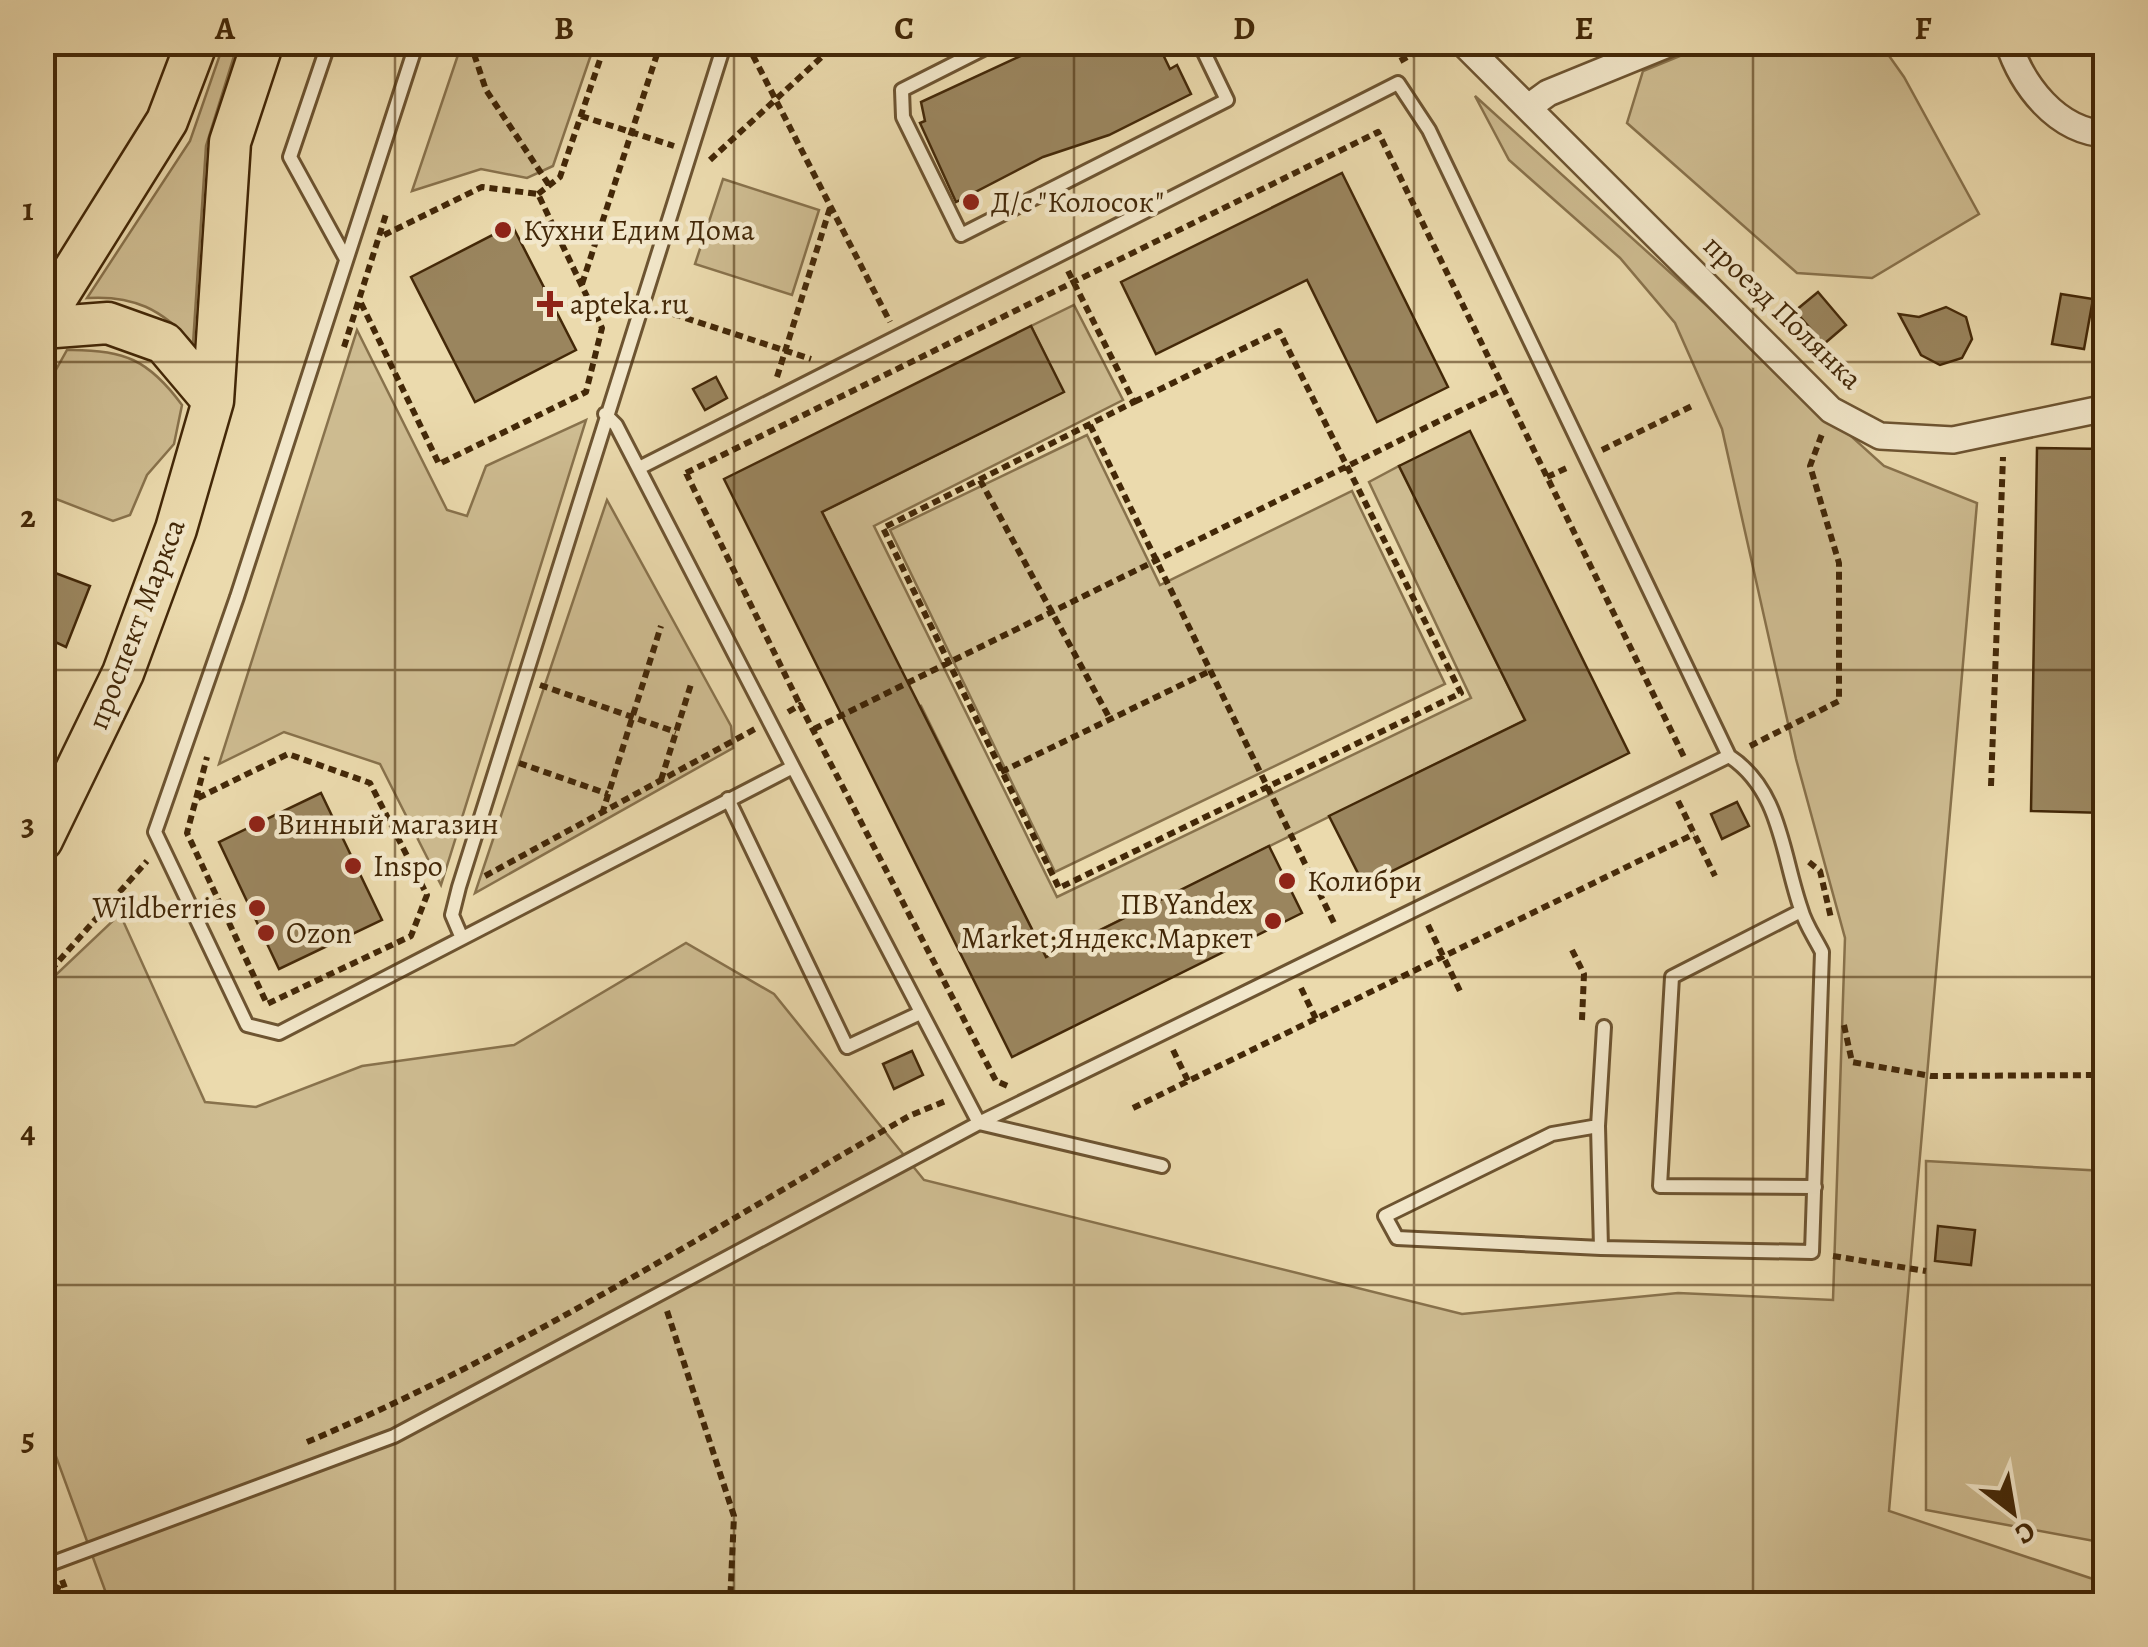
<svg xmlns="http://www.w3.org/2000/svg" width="2148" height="1647" viewBox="0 0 2148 1647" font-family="Alegreya,serif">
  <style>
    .green { fill: #cebc91; stroke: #88724c; stroke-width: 2.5 }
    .building { fill: #9a855e; stroke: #432808; stroke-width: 2.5 }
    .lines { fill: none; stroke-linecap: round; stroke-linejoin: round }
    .lane-casing { stroke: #6d5431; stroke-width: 18 }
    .street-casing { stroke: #6d5431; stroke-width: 30 }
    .primary-casing { stroke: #432808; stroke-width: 45 }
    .path { stroke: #432808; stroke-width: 6; stroke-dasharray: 8 5; stroke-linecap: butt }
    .lane { stroke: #f2e7ca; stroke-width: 12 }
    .street { stroke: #f2e7ca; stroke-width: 25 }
    .primary { stroke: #ebdaad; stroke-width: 40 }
    .grid { fill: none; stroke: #432808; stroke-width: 2.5; stroke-opacity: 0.55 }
    .poi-dot { fill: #8f2418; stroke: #f2e7ca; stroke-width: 4 }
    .labels { text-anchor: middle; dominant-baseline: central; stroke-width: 9; stroke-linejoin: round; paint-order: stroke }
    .poi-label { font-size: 30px; fill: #432808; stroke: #f2e7ca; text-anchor: start }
    .street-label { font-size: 30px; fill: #432808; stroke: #f2e7ca }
    .neatline { fill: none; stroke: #432808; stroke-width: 4 }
    .grid-label { font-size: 32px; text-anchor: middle; font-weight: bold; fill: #432808 }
  </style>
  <rect width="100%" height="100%" fill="#ebdaad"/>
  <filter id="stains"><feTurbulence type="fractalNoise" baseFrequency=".002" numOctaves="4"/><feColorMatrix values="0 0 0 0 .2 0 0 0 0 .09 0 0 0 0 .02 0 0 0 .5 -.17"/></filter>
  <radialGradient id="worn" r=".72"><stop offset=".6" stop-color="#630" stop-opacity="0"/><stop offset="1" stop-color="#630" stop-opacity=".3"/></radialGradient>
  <path class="green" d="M 1714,42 L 1880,43 L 1904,77 L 1979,214 L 1872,278 L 1797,273 L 1627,123 L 1643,71 Z
    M 224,43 L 238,43 L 206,146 L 193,344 C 162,309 133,295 87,298 L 190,141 Z
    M 462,43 L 595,43 L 553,166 L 527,178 L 481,169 L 412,191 Z
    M 1475,96 L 1884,466 L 1977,503 L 1889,1511 L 2105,1583 L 2105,1604 L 110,1604 L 43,1421 L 43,987 L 120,914 L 205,1102 L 256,1107 L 362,1066 L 514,1045 L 686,943 L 774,994 L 924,1180 L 1462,1314 L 1678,1293 L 1833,1300 L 1845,938 L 1796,759 L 1722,429 L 1675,323 L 1620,258 L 1509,160 Z
    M 723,179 L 819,210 L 792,295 L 695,264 Z
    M 1074,305 L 1123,400 L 874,526 L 1057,897 L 1471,698 L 1369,482 L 1399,466 L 1525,720 L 1045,957 L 921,706 L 854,738 L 837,705 L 901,672 L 822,512 L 1063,392 L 1031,326 Z
    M 357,330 L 447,510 L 467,516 L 486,466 L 586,420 L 441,885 L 380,764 L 284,732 L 219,764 Z
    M 67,350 C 124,349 149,360 182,405 L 174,444 L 147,475 L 130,515 L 113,521 L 43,494 L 47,451 L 43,393 Z
    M 1087,435 L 1160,585 L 1352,491 L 1445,684 L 1055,872 L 890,530 Z
    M 607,500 L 731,726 L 733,748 L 475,893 Z
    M 1926,1161 L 2105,1171 L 2105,1543 L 1926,1510 Z"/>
  <path class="building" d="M 1051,42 L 1157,42 L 1170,69 L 1177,65 L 1191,94 L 1109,135 L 1043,157 L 956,202 L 920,123 L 925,121 L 921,102 Z
    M 1342,173 L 1448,387 L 1377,422 L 1307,280 L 1156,354 L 1121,282 Z
    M 512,225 L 576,350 L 475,402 L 411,277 Z
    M 1818,292 L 1846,325 L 1824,344 L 1795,311 Z
    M 2061,294 L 2093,299 L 2084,349 L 2052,344 Z
    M 1946,307 L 1966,317 L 1972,339 L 1962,358 L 1940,365 L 1921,355 L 1899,314 L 1919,317 Z
    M 1031,326 L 1064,392 L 822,512 L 1046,957 L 1269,846 L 1302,913 L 1012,1057 L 724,479 Z
    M 716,377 L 727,398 L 705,410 L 693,389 Z
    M 1470,431 L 1629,753 L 1364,885 L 1329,816 L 1525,720 L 1399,466 Z
    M 2037,448 L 2106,449 L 2106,813 L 2031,811 Z
    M 42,568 L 90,586 L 66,647 L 42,636 Z
    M 321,793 L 382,920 L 279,969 L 219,842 Z
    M 1737,802 L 1749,826 L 1722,839 L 1711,814 Z
    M 912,1051 L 923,1075 L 894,1089 L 883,1064 Z
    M 1938,1226 L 1975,1230 L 1971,1265 L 1935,1261 Z"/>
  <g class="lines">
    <g class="lane-casing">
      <path id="lane" d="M 329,42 L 290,157 L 346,259
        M 417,42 L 237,597 L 155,832 L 247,1025 L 279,1033 L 793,767 L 979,1123 L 1162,1166
        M 997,42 L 902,90 L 903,117 L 961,235 L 1227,100 L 1199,42
        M 605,414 L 616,425 L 793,767
        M 639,468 L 1398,83 L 1429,130 L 1729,756 C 1781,790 1782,855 1801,909 C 1805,924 1815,938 1822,952 L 1812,1252 L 1601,1248 L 1598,1126 L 1552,1134 L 1385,1216 L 1397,1238 L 1601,1248
        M 728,799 L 847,1047 L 918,1014
        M 1801,911 L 1672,977 L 1660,1186 L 1815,1187
        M 461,936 L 452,915 L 459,887 L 725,42
        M 1598,1126 L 1604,1027
        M 42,1567 L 394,1436 L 979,1123 L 1729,756"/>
    </g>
    <g class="street-casing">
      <path id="street" d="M 1462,42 L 1831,410 L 1880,436 L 1953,440 L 2106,408
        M 2008,42 C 2022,85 2056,131 2106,134
        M 1530,106 L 1548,93 L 1673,42"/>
    </g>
    <g class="primary-casing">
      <path id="primary" d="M 42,321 L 167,121 L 197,42
        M 42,328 L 108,323 L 164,343 L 213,401
        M 42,840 L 123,673 L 176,529 L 213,401 L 230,142 L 263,42"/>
    </g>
    <path class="path" d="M 470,42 L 486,90 L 549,185
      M 747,44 L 890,322
      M 1400,61 L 1413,54 L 1414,42
      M 581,116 L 674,146
      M 710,160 L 838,42
      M 538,194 L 560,177 L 606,42
      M 1068,271 L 1134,402 L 883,528 L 1059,888 L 1461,693 L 1279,331 L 1134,402
      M 582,284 L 661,42
      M 361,303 L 439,464 L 586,392 L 602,328 L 538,194 L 482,187 L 384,235
      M 661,310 L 811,359
      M 344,347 L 387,211
      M 777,377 L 830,208
      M 1090,425 L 1336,927
      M 1602,450 L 1694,405
      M 686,473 L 1378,132 L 1504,389
      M 686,473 L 800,705
      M 1547,477 L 1569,467
      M 980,480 L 1110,719
      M 540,685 L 676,732
      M 788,712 L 800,705 L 996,1081 L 1010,1087
      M 814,729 L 1504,389 L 1684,757
      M 1750,746 L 1839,701 L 1839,563 L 1810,466 L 1822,434
      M 519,763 L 608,794
      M 1001,772 L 1210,671
      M 661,780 L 692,681
      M 1991,786 L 2003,457
      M 198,798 L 288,754 L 370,783 L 427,895 L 411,936 L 267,1004 L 187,833 L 207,757
      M 1678,801 L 1715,876
      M 602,814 L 661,626
      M 1809,862 L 1820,871 L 1831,918
      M 485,876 L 755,729
      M 1428,925 L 1460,991
      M 1572,950 L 1584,974 L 1582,1020
      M 42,980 L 147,861
      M 1301,988 L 1316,1019
      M 1844,1025 L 1852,1062 L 1931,1076 L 2106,1075
      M 1173,1050 L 1188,1081
      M 1133,1108 L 1694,834
      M 1833,1256 L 1926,1271
      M 667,1311 L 734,1516 L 730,1604
      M 307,1442 C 517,1354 712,1229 909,1116 L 948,1100
      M 42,1525 L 52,1537
      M 62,1580 L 71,1604
      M 50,1604 L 61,1582"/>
    <use href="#lane" class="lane"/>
    <use href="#street" class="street"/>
    <use href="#primary" class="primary"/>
  </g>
  <path class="grid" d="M 395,42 L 395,1604M 734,42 L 734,1604M 1074,42 L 1074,1604M 1414,42 L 1414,1604M 1753,42 L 1753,1604M 42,362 L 2106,362M 42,670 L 2106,670M 42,977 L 2106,977M 42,1285 L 2106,1285"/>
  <g class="poi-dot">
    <circle cx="971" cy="202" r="10"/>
    <circle cx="503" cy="230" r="10"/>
    <path d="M545 289h10v10h10v10h-10v10h-10v-10h-10v-10h10z"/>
    <circle cx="257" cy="824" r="10"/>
    <circle cx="353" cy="866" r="10"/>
    <circle cx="1287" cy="881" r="10"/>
    <circle cx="257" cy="908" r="10"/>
    <circle cx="1273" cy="921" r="10"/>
    <circle cx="266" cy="933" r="10"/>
  </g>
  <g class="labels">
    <g class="poi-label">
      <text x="991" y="202">Д/с "Колосок"</text>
      <text x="523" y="230">Кухни Едим Дома</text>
      <text x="570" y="304">apteka.ru</text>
      <text x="277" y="824">Винный магазин</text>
      <text x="373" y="866">Inspo</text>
      <text x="1307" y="881">Колибри</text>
      <text x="1253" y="904" text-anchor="end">ПВ Yandex<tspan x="1253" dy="34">Market;Яндекс.Маркет</tspan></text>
      <text x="237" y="908" text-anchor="end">Wildberries</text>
      <text x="286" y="933">Ozon</text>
    </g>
    <g class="street-label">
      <text transform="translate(1783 312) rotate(44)">проезд Полянка</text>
      <text transform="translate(136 624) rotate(-69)">проспект Маркса</text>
    </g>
  </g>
  <rect width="2148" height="1647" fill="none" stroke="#ebdaad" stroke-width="110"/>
  <g transform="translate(2013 1512) rotate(149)" stroke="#f2e7ca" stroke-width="8" paint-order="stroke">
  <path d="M0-8L18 38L0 25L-18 38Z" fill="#432808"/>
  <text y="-15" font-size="28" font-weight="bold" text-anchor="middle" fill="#432808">С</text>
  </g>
  <rect x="55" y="55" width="2038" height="1537" class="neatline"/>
  <g class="grid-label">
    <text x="225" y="39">A</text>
    <text x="564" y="39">B</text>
    <text x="904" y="39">C</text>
    <text x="1244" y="39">D</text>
    <text x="1584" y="39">E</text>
    <text x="1923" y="39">F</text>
    <text x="28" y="220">1</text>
    <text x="28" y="527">2</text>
    <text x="28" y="835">3</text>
    <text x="28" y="1142">4</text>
    <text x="28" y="1450">5</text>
  </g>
  <rect width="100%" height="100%" filter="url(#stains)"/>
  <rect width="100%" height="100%" fill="url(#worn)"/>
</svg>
